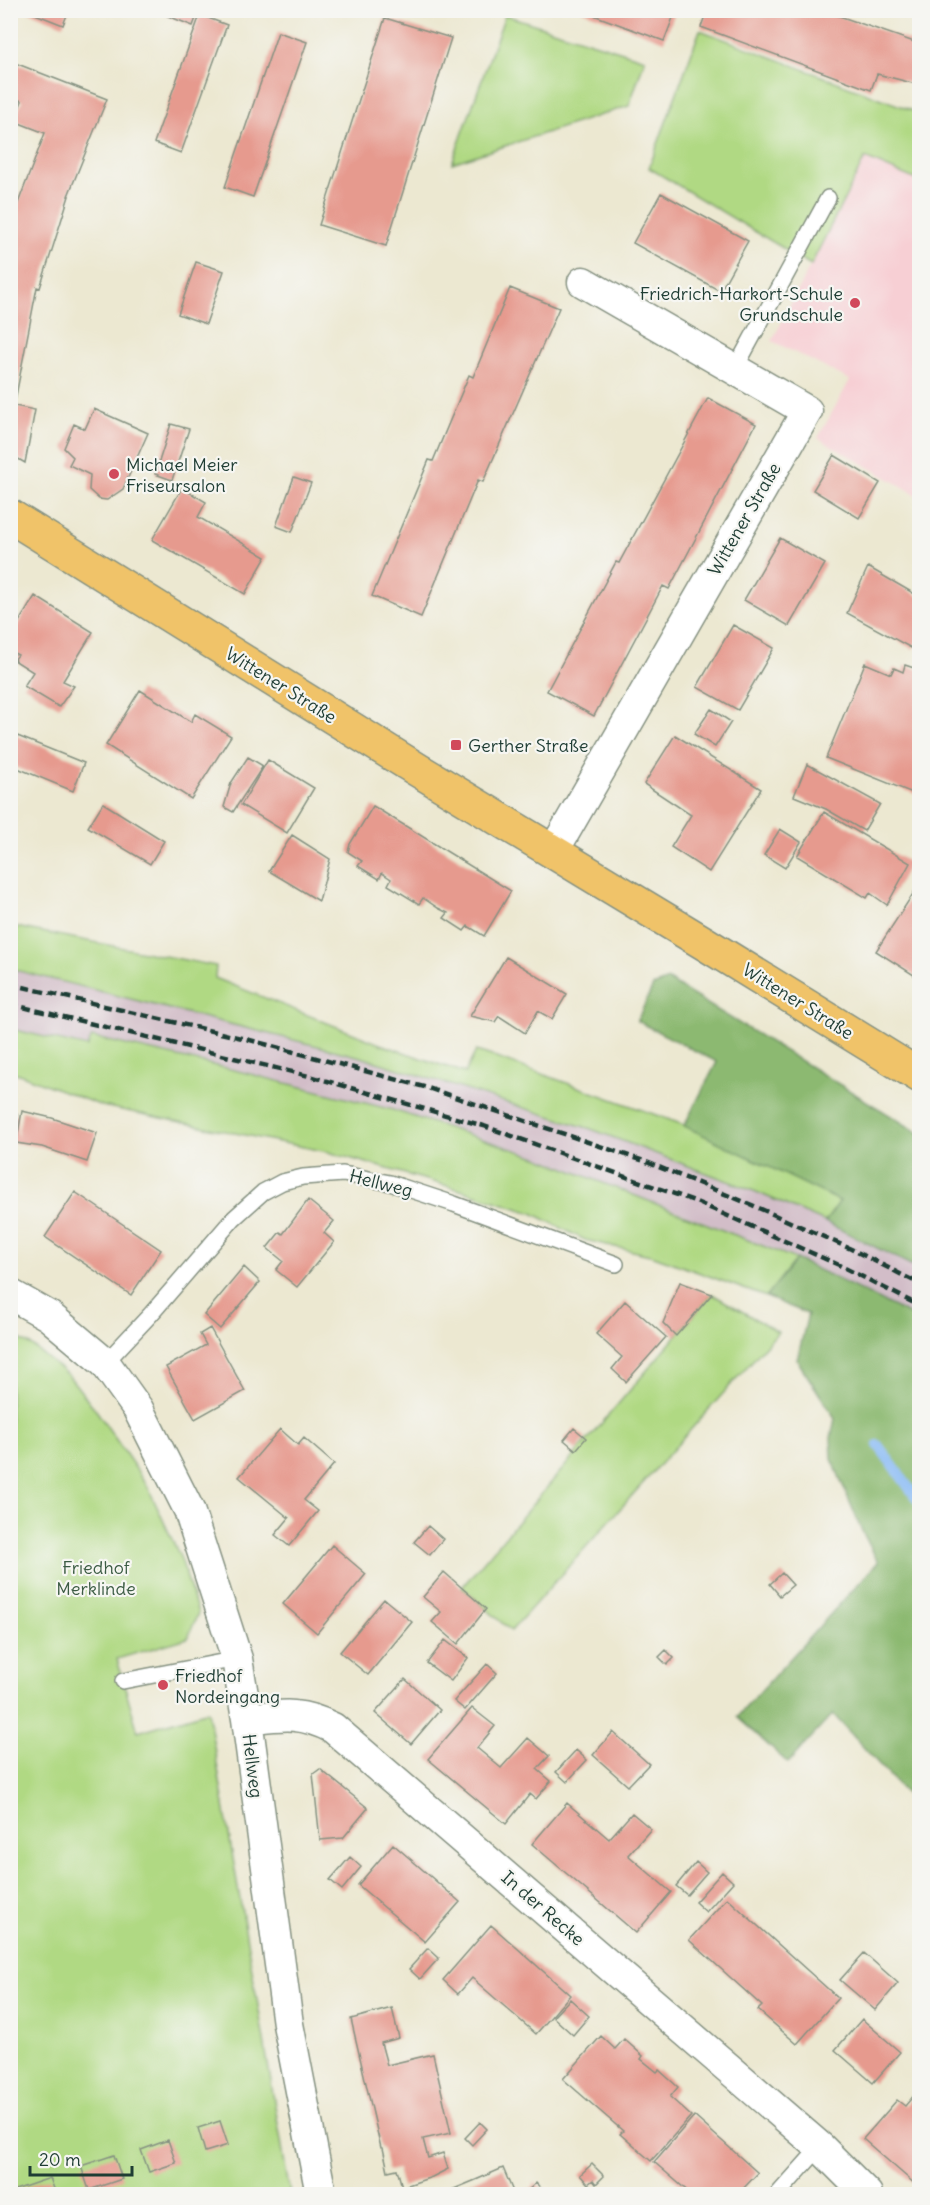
<svg xmlns="http://www.w3.org/2000/svg" width="930" height="2205" viewBox="0 0 930 2205" font-family="Delius,sans-serif">
  <style>
    .built { fill: #f7cfd4 }
    .industrial { fill: #d2bdc8 }
    .green { fill: #b0d983; stroke: #688b5c; stroke-width: 1.5 }
    .forest { fill: #8cb971; stroke: #567b52; stroke-width: 1.5 }
    .lines { fill: none; stroke-linecap: round; stroke-linejoin: round }
    .stream { stroke: #88baf5; stroke-width: 10 }
    .building { fill: #e69a8e }
    .lane-casing { stroke: #869282; stroke-width: 18 }
    .street-casing { stroke: #869282; stroke-width: 33 }
    .primary-casing { stroke: #869282; stroke-width: 36 }
    .lane { stroke: #fff; stroke-width: 15 }
    .street { stroke: #fff; stroke-width: 30 }
    .primary { stroke: #f0c369; stroke-width: 33 }
    .rail { stroke: #1f3d34; stroke-width: 4.5; stroke-dasharray: 9 4.5; stroke-linecap: butt }
    .poi-dot { fill: #d1495b; stroke: #f6f6f2; stroke-width: 2 }
    .labels { text-anchor: middle; dominant-baseline: central; stroke-width: 4.5; stroke-linejoin: round; paint-order: stroke }
    .poi-label { font-size: 18px; fill: #1f3d34; stroke: #f6f6f2; text-anchor: start }
    .street-label { font-size: 18px; fill: #1f3d34; stroke: #f6f6f2 }
    .park-label { font-size: 18px; fill: #3c5c44; stroke: #f6f6f2 }
  </style>
  <rect width="100%" height="100%" fill="#f6f6f2"/>
  <filter id="ink" filterUnits="userSpaceOnUse"><feTurbulence type="fractalNoise" baseFrequency=".0167" numOctaves="2"/><feDisplacementMap in="SourceGraphic" scale="12" xChannelSelector="R" yChannelSelector="G"/><feConvolveMatrix kernelMatrix="1 2 1 2 8 2 1 2 1" color-interpolation-filters="sRGB"/></filter>
  <filter id="wash" filterUnits="userSpaceOnUse"><feTurbulence type="fractalNoise" baseFrequency=".008" numOctaves="4" result="noise"/><feDisplacementMap in="SourceGraphic" scale="24" xChannelSelector="R" yChannelSelector="G"/><feGaussianBlur stdDeviation="1.35" result="paint"/><feColorMatrix in="noise" values="0 0 0 0 0 0 0 0 0 0 0 0 0 0 0 0 0 1.4 0 .05"/><feComposite in="paint" operator="in"/></filter>
  <g filter="url(#wash)">
    <rect width="100%" height="100%" fill="#ece8d1"/>
    <path class="built" d="M 865,158 L 919,181 L 919,496 L 818,438 L 850,380 L 772,341 Z"/>
    <path class="industrial" d="M 11,969 L 361,1057 L 591,1129 L 754,1191 L 825,1222 L 919,1269 L 919,1319 L 796,1259 L 672,1209 L 393,1110 L 234,1070 L 92,1037 L 88,1047 L 11,1029 Z"/>
    <path class="green" d="M 505,15 L 645,59 L 629,106 L 452,163 Z
      M 700,30 L 919,113 L 919,181 L 865,158 L 811,265 L 649,168 Z
      M 11,926 L 216,966 L 215,978 L 380,1044 L 465,1073 L 476,1051 L 486,1054 L 684,1125 L 840,1201 L 825,1222 L 754,1191 L 591,1129 L 361,1057 L 11,969 Z
      M 11,1029 L 87,1047 L 92,1037 L 234,1070 L 393,1110 L 537,1157 L 796,1259 L 766,1297 L 654,1256 L 585,1240 L 532,1213 L 451,1187 L 328,1152 L 102,1106 L 11,1071 Z
      M 712,1294 L 778,1332 L 511,1631 L 462,1587 Z
      M 10,1334 L 32,1346 L 69,1376 L 98,1413 L 147,1485 L 181,1559 L 198,1613 L 188,1638 L 117,1659 L 138,1732 L 208,1711 L 290,2194 L 11,2194 Z"/>
    <path class="forest" d="M 668,980 L 919,1133 L 919,1269 L 825,1222 L 840,1201 L 684,1126 L 717,1062 L 637,1021 L 653,986 Z
      M 796,1259 L 919,1319 L 919,1808 L 833,1714 L 788,1763 L 737,1717 L 878,1562 L 861,1529 L 832,1459 L 831,1438 L 835,1418 L 797,1360 L 808,1314 L 766,1297 Z"/>
    <g class="lines">
      <path class="stream" d="M 878,1445 L 920,1503"/>
    </g>
    <g id="blocks">
      <path class="building" d="M 25,10 L 69,10 L 63,25 Z
        M 153,10 L 199,10 L 193,26 Z
        M 580,10 L 676,10 L 664,41 Z
        M 707,10 L 822,10 L 920,44 L 920,85 L 877,74 L 871,90 L 701,27 Z
        M 200,15 L 227,25 L 181,153 L 154,143 Z
        M 385,18 L 451,38 L 386,246 L 319,225 Z
        M 278,32 L 307,42 L 253,197 L 225,187 Z
        M 10,61 L 107,99 L 68,196 L 69,196 L 40,288 L 37,287 L 14,406 L 35,410 L 25,463 L 10,454 L 10,224 L 45,133 L 14,121 L 22,101 L 10,96 Z
        M 661,193 L 748,241 L 720,291 L 633,243 Z
        M 196,262 L 224,271 L 206,324 L 178,314 Z
        M 510,288 L 559,308 L 483,482 L 478,480 L 421,617 L 372,596 L 429,460 L 433,461 L 469,375 L 473,377 Z
        M 708,398 L 756,424 L 669,589 L 663,586 L 594,716 L 547,691 L 616,562 L 619,563 Z
        M 94,409 L 148,433 L 123,489 L 107,500 L 99,499 L 89,490 L 90,475 L 69,465 L 73,457 L 64,448 L 74,424 L 85,429 Z
        M 171,424 L 189,429 L 172,480 L 155,474 Z
        M 834,455 L 880,483 L 859,518 L 813,490 Z
        M 294,477 L 311,483 L 292,532 L 276,526 Z
        M 182,488 L 206,502 L 198,517 L 266,557 L 245,594 L 152,540 Z
        M 780,538 L 825,564 L 789,626 L 744,600 Z
        M 868,567 L 920,597 L 920,636 L 913,649 L 847,613 Z
        M 35,596 L 93,632 L 63,681 L 74,686 L 59,707 L 24,686 L 33,672 L 14,660 L 18,655 L 10,651 L 10,636 Z
        M 733,625 L 774,648 L 738,710 L 697,687 Z
        M 865,663 L 891,674 L 894,668 L 903,672 L 905,665 L 920,670 L 920,796 L 826,758 Z
        M 140,690 L 191,722 L 195,714 L 231,736 L 191,799 L 106,745 Z
        M 711,709 L 731,722 L 715,747 L 694,734 Z
        M 10,733 L 84,763 L 73,791 L 10,765 Z
        M 675,735 L 761,789 L 709,872 L 671,847 L 691,815 L 644,784 Z
        M 248,757 L 263,766 L 233,812 L 224,807 L 231,783 Z
        M 268,760 L 314,788 L 287,833 L 241,805 Z
        M 807,764 L 880,804 L 864,831 L 826,809 L 794,796 Z
        M 103,803 L 164,841 L 150,864 L 88,827 Z
        M 373,806 L 511,891 L 484,936 L 468,926 L 464,931 L 444,918 L 448,913 L 438,908 L 423,898 L 419,904 L 388,885 L 391,879 L 382,873 L 379,879 L 358,866 L 362,861 L 348,852 L 350,844 Z
        M 824,812 L 910,863 L 887,905 L 870,893 L 867,898 L 797,856 Z
        M 780,829 L 801,842 L 785,868 L 764,855 Z
        M 292,835 L 330,859 L 319,901 L 269,871 Z
        M 920,883 L 920,979 L 876,951 Z
        M 506,957 L 567,994 L 552,1019 L 538,1011 L 525,1033 L 499,1016 L 495,1022 L 470,1016 Z
        M 22,1111 L 52,1118 L 97,1133 L 87,1162 L 42,1147 L 10,1142 L 10,1114 L 17,1114 L 17,1139 Z
        M 75,1192 L 161,1250 L 131,1295 L 45,1237 Z
        M 308,1200 L 334,1221 L 324,1233 L 334,1242 L 297,1287 L 276,1270 L 283,1261 L 267,1248 L 280,1232 L 283,1234 Z
        M 244,1267 L 260,1282 L 220,1329 L 204,1315 Z
        M 680,1282 L 712,1294 L 676,1336 L 663,1323 Z
        M 625,1301 L 666,1337 L 626,1382 L 612,1369 L 622,1357 L 596,1334 Z
        M 210,1328 L 245,1391 L 195,1419 L 166,1367 L 206,1345 L 200,1334 Z
        M 574,1428 L 586,1438 L 576,1450 L 564,1440 Z
        M 280,1429 L 298,1445 L 304,1438 L 334,1464 L 304,1500 L 318,1511 L 289,1546 L 275,1535 L 289,1518 L 239,1477 Z
        M 428,1526 L 443,1539 L 430,1555 L 414,1542 Z
        M 332,1545 L 366,1574 L 317,1633 L 283,1604 Z
        M 444,1572 L 486,1609 L 458,1644 L 432,1622 L 441,1612 L 423,1597 Z
        M 782,1573 L 793,1585 L 780,1596 L 770,1584 Z
        M 384,1599 L 412,1622 L 368,1675 L 340,1652 Z
        M 445,1640 L 468,1658 L 451,1681 L 427,1663 Z
        M 666,1650 L 674,1658 L 667,1665 L 659,1657 Z
        M 487,1664 L 497,1673 L 465,1710 L 454,1701 Z
        M 405,1679 L 440,1710 L 411,1744 L 375,1713 Z
        M 472,1708 L 495,1726 L 477,1748 L 501,1768 L 528,1738 L 549,1756 L 537,1769 L 551,1781 L 536,1799 L 530,1794 L 506,1824 L 428,1759 Z
        M 613,1732 L 649,1764 L 628,1786 L 593,1755 Z
        M 576,1750 L 587,1760 L 567,1782 L 556,1772 Z
        M 320,1769 L 368,1808 L 343,1838 L 320,1840 L 313,1774 Z
        M 567,1803 L 609,1839 L 632,1813 L 651,1829 L 628,1855 L 671,1892 L 636,1933 L 532,1844 Z
        M 393,1844 L 460,1902 L 425,1942 L 358,1885 Z
        M 350,1857 L 361,1867 L 342,1890 L 330,1880 Z
        M 696,1862 L 707,1872 L 687,1895 L 676,1886 Z
        M 722,1872 L 733,1882 L 706,1912 L 695,1902 Z
        M 727,1898 L 838,1998 L 797,2044 L 758,2010 L 762,2006 L 689,1940 Z
        M 491,1925 L 570,1995 L 536,2034 L 472,1978 L 458,1994 L 443,1980 Z
        M 428,1948 L 439,1958 L 420,1979 L 409,1969 Z
        M 864,1953 L 898,1983 L 875,2010 L 840,1980 Z
        M 570,1999 L 589,2016 L 573,2035 L 553,2017 Z
        M 392,2008 L 399,2038 L 381,2043 L 387,2065 L 433,2054 L 451,2133 L 423,2139 L 428,2158 L 443,2153 L 448,2169 L 432,2177 L 402,2187 L 397,2169 L 388,2171 L 383,2148 L 381,2148 L 351,2019 Z
        M 862,2019 L 900,2052 L 873,2083 L 835,2050 Z
        M 601,2036 L 615,2049 L 624,2039 L 643,2056 L 641,2059 L 657,2072 L 659,2070 L 678,2087 L 670,2097 L 691,2116 L 651,2161 L 620,2134 L 623,2131 L 563,2079 Z
        M 916,2093 L 920,2096 L 920,2194 L 916,2194 L 914,2187 L 916,2185 L 863,2139 L 897,2100 L 905,2106 Z
        M 694,2116 L 758,2173 L 738,2194 L 691,2194 L 654,2162 Z
        M 220,2121 L 228,2145 L 205,2152 L 198,2128 Z
        M 480,2122 L 487,2129 L 472,2145 L 465,2138 Z
        M 168,2140 L 176,2163 L 149,2172 L 141,2150 Z
        M 114,2155 L 122,2179 L 89,2190 L 81,2166 Z
        M 592,2164 L 604,2176 L 596,2184 L 593,2180 L 588,2184 L 580,2175 Z
        M 503,2168 L 514,2194 L 442,2194 L 478,2179 Z
        M 50,2178 L 56,2194 L 17,2194 L 15,2190 Z
        M 536,2183 L 546,2194 L 524,2194 Z"/>
    </g>
  </g>
  <g filter="url(#ink)">
    <use href="#blocks" fill-opacity="0" stroke="#869282" stroke-width="1.5"/>
    <g class="lines">
      <g class="lane-casing">
        <path id="lane" d="M 735,369 L 828,198
          M 105,1363 L 151,1314 L 233,1219 L 263,1192 L 282,1182 L 303,1177 L 343,1174 L 390,1183 L 454,1204 L 616,1264
          M 123,1681 L 237,1659
          M 778,2194 L 820,2147"/>
      </g>
      <g class="street-casing">
        <path id="street" d="M 553,852 L 807,411 L 583,282
          M 10,1294 L 49,1316 L 105,1363 L 138,1409 L 189,1510 L 237,1659 L 247,1719 L 288,2024 L 321,2194
          M 247,1719 C 282,1715 300,1711 333,1728 L 820,2147 L 867,2194"/>
      </g>
      <g class="primary-casing">
        <path id="primary" d="M 10,516 L 418,770 L 704,943 L 920,1076"/>
      </g>
      <use href="#lane" class="lane"/>
      <use href="#street" class="street"/>
      <use href="#primary" class="primary"/>
      <path class="rail" d="M 10,984 L 246,1039 L 428,1088 L 644,1161 L 752,1205 L 851,1249 L 920,1284
        M 10,1004 L 313,1077 L 484,1126 L 694,1201 L 839,1265 L 920,1306"/>
    </g>
  </g>
  <g class="poi-dot">
    <circle cx="855" cy="303" r="6"/>
    <circle cx="114" cy="474" r="6"/>
    <rect x="450" y="739" width="12" height="12" rx="3"/>
    <circle cx="163" cy="1685" r="6"/>
  </g>
  <g class="labels">
    <g class="poi-label">
      <text x="843" y="293" text-anchor="end">Friedrich-Harkort-Schule<tspan x="843" dy="21">Grundschule</tspan></text>
      <text x="126" y="464">Michael Meier<tspan x="126" dy="21">Friseursalon</tspan></text>
      <text x="468" y="745">Gerther Straße</text>
      <text x="175" y="1675">Friedhof<tspan x="175" dy="21">Nordeingang</tspan></text>
    </g>
    <g class="street-label">
      <text transform="translate(744 519) rotate(-60)">Wittener Straße</text>
      <text transform="translate(281 685) rotate(32)">Wittener Straße</text>
      <text transform="translate(798 1001) rotate(32)">Wittener Straße</text>
      <text transform="translate(381 1183) rotate(14)">Hellweg</text>
      <text transform="translate(253 1766) rotate(83)">Hellweg</text>
      <text transform="translate(543 1908) rotate(41)">In der Recke</text>
    </g>
    <g class="park-label">
      <text x="96" y="1567">Friedhof<tspan x="96" dy="21">Merklinde</tspan></text>
    </g>
  </g>
  <rect width="930" height="2205" fill="none" stroke="#f6f6f2" stroke-width="36"/>
  <path d="M30 2166v9h102v-9" fill="none" stroke="#1f3d34" stroke-width="3"/>
  <text x="39" y="2166" font-size="18" fill="#1f3d34" stroke="#f6f6f2" stroke-width="4.5" paint-order="stroke">20 m</text>
</svg>
